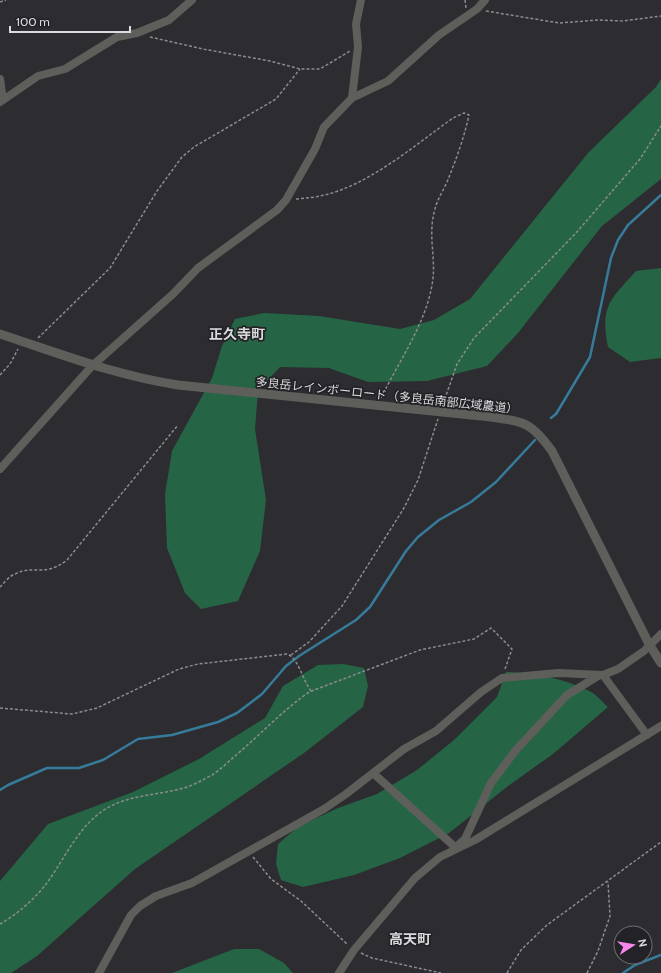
<svg xmlns="http://www.w3.org/2000/svg" width="661" height="973" viewBox="0 0 661 973" font-family="Cabin,'Noto Sans JP',sans-serif">
  <style>
    .forest { fill: #256545 }
    .lines { fill: none; stroke-linecap: round; stroke-linejoin: round }
    .stream { stroke: #367b9a; stroke-width: 2.5 }
    .path { stroke: #8c8b90; stroke-width: 1.5; stroke-dasharray: 3 2; stroke-linecap: butt }
    .minor { stroke: #5e5e5b; stroke-width: 8 }
    .tertiary { stroke: #5e5e5b; stroke-width: 9 }
    .labels { text-anchor: middle; dominant-baseline: central; stroke-width: 3.5; stroke-linejoin: round; paint-order: stroke }
    .street-label { font-size: 12px; fill: #dbdade; stroke: #232327 }
    .quarter-label { font-size: 14px; font-weight: bold; fill: #dbdade; stroke: #232327 }
  </style>
  <rect width="100%" height="100%" fill="#2d2c31"/>
  <path class="forest" d="M 661,79 L 661,179 L 602,226 L 518,333 L 487,366 L 427,381 L 368,382 L 329,368 L 280,367 L 258,391 L 255,429 L 266,500 L 260,551 L 238,601 L 201,609 L 185,593 L 167,548 L 165,494 L 172,451 L 212,378 L 222,346 L 235,319 L 264,313 L 319,316 L 400,329 L 434,320 L 470,299 L 588,153 L 656,87 Z
    M 661,268 L 661,358 L 630,362 L 608,347 C 600,306 610,300 636,271 Z
    M 343,664 L 364,668 L 368,686 L 363,707 L 304,753 L 135,869 L 37,956 L 11,973 L 0,973 L 0,881 L 48,824 L 133,792 L 199,759 L 265,718 L 283,686 L 318,665 Z
    M 506,672 C 534,673 563,678 589,691 C 596,694 602,702 608,707 L 553,754 L 508,786 L 449,833 L 400,858 L 354,875 L 303,887 L 281,880 L 276,864 L 278,844 L 298,827 L 338,808 L 377,794 L 417,770 L 454,740 L 497,697 Z
    M 234,949 L 259,949 L 284,963 L 293,973 L 172,973 Z"/>
  <g class="lines">
    <path class="stream" d="M 551,418 L 556,414 L 565,399 L 590,357 L 611,258 L 618,240 L 628,225 L 661,195
      M 0,790 L 8,785 L 47,768 L 79,768 L 103,760 L 138,739 L 172,735 L 218,722 L 237,713 L 262,694 L 286,666 L 299,656 L 356,620 L 370,607 L 406,551 L 418,537 L 439,520 L 471,502 L 496,482 L 535,440
      M 623,973 L 635,965 L 661,955"/>
    <path class="path" d="M 465,0 L 466,8
      M 0,2 L 6,0
      M 486,11 L 559,23 L 598,20 L 623,21 L 661,16
      M 150,37 L 203,49 L 270,61 L 300,69 L 320,69 L 350,51
      M 296,199 C 304,198 312,198 320,196 C 367,187 415,145 453,118 L 464,113 L 469,115 C 464,138 456,160 447,182 C 443,191 437,200 435,209 C 427,236 437,259 432,285 C 425,325 399,361 381,398
      M 38,338 L 110,268 L 157,191 L 182,157 L 194,147 L 276,99 L 300,69
      M 0,375 L 10,364 L 18,349
      M 443,404 L 457,364 L 474,338 L 576,233 L 640,159 L 661,126
      M 0,587 C 4,583 9,576 15,574 C 33,564 44,578 67,560 L 178,425
      M 291,655 L 309,642 L 342,606 L 404,508 L 418,480 L 438,419
      M 0,708 L 72,714 L 97,708 L 179,669 L 198,664 L 287,654 C 298,657 303,681 311,691
      M 253,857 L 271,879 L 301,901 L 348,945
      M 0,924 C 18,914 37,897 49,880 C 65,857 78,829 101,812 C 126,794 158,796 187,787 C 196,784 204,779 212,775 C 220,770 228,762 235,756 C 260,735 282,711 309,692 L 420,650 L 474,639 L 491,628 L 512,649 L 505,669
      M 361,953 L 372,958 L 441,973
      M 507,973 L 521,950 L 547,925 L 661,842
      M 587,973 L 598,951 L 610,916 L 608,882"/>
    <path class="minor" d="M 0,79 L 3,100
      M 352,98 L 358,47 L 356,24 L 361,0
      M 0,102 L 38,76 L 65,69 L 117,37 L 137,33 L 169,20 L 192,0
      M 0,469 L 92,366 L 173,294 L 198,268 L 277,210 L 286,200 L 315,149 L 324,127 L 352,98 L 388,81 L 439,35 L 477,9 L 485,0
      M 603,675 L 647,735
      M 373,773 L 456,848
      M 457,846 L 465,839 L 491,783 L 516,750 L 567,695 L 598,676
      M 99,973 L 131,915 L 140,906 L 156,896 L 192,883 L 324,809 L 346,794 L 404,749 L 436,731 L 481,692 L 502,678 L 558,673 L 603,675 L 618,669 L 644,651 L 661,634
      M 339,973 L 354,950 L 415,878 L 440,857 L 475,840 L 661,726"/>
    <path class="tertiary" d="M 0,334 C 61,354 114,375 178,385 L 491,417 C 525,422 531,422 552,451 L 649,644 L 661,663"/>
  </g>
  <g class="labels">
    <g class="street-label">
      <text transform="translate(387 395) rotate(6)">多良岳レインボーロード（多良岳南部広域農道）</text>
    </g>
    <g class="quarter-label">
      <text x="237" y="334">正久寺町</text>
      <text x="410" y="939">高天町</text>
    </g>
  </g>
  <g transform="translate(633 945) rotate(78)"><circle r="19" fill="#232327" stroke="#6d6c70"/>
  <path d="M0-3L7 15L0 10L-7 15Z" fill="#f788eb"/>
  <text y="-6" font-size="11" font-weight="bold" text-anchor="middle" fill="#dbdade">N</text>
  </g>
  <path d="M10 26v6h120v-6" fill="none" stroke="#dbdade" stroke-width="2"/>
  <text x="16" y="26" font-size="12" fill="#dbdade" stroke="#232327" stroke-width="3" paint-order="stroke">100 m</text>
</svg>
